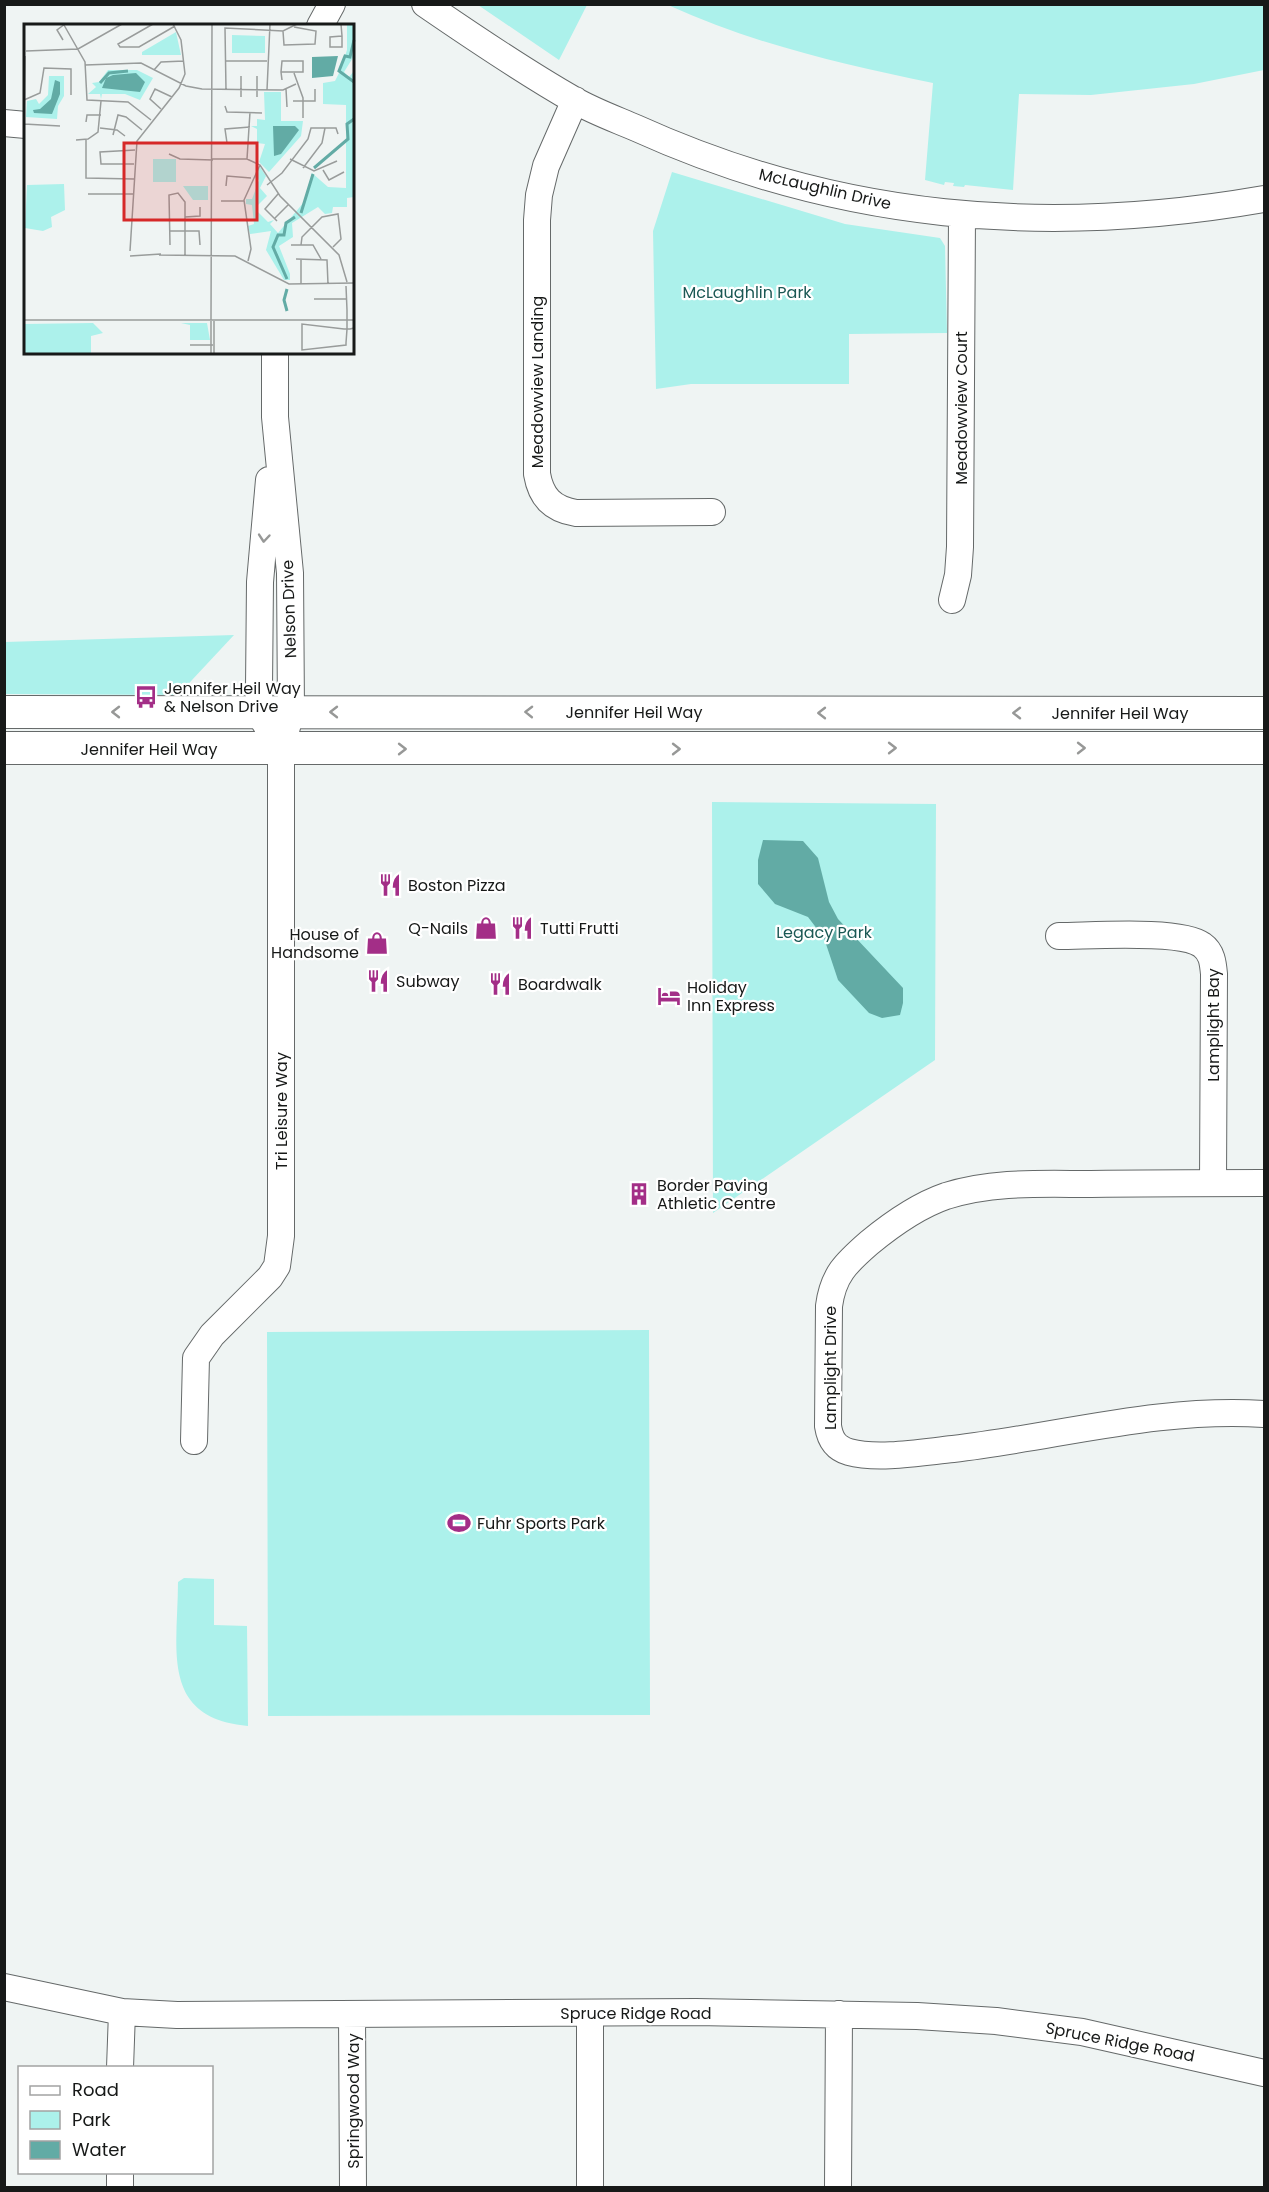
<svg xmlns="http://www.w3.org/2000/svg" width="1269" height="2192" viewBox="0 0 1269 2192" font-family="Poppins,sans-serif">
  <style>
    .green { fill: #acf1eb }
    .water { fill: #62aba5 }
    .lines { fill: none; stroke-linecap: round; stroke-linejoin: round }
    .minor-casing { stroke: #656969; stroke-width: 28 }
    .major-casing { stroke: #656969; stroke-width: 34 }
    .minor { stroke: #fff; stroke-width: 26 }
    .major { stroke: #fff; stroke-width: 32 }
    .oneway { stroke: #979897 }
    .labels { text-anchor: middle; dominant-baseline: central; stroke-width: 4.5; stroke-linejoin: round; paint-order: stroke }
    .street-label { font-size: 16px; fill: #171918; stroke: #fff }
    .park-label { font-size: 16px; fill: #1a5854; stroke: #fff }
    .poi-label { font-size: 16px; fill: #171918; stroke: #fff; text-anchor: start }
    .inset-river { fill: none; stroke: #62aba5; stroke-width: 3 }
    .inset-road { fill: none; stroke: #999c9b; stroke-width: 1.5 }
    .view { fill: #d62828; fill-opacity: 0.15; stroke: #d62828; stroke-width: 3 }
    .inset-edge { fill: none; stroke: #171918; stroke-width: 3 }
  </style>
  <rect width="100%" height="100%" fill="#eff4f3"/>
  <path class="green" d="M 478,5 L 587,5 L 559,60 Z
    M 668,5 L 1264,5 L 1264,70 L 1194,84 L 1091,95 L 1019,94 L 1013,190 L 965,185 L 964,187 L 953,186 L 954,183 L 945,182 L 944,185 L 925,180 L 933,83 C 842,64 753,44 668,5 Z
    M 672,172 L 845,224 L 940,238 L 945,246 L 947,333 L 849,334 L 849,384 L 691,384 L 656,389 L 653,231 Z
    M 234,635 L 178,695 L 5,694 L 5,642 Z
    M 712,802 L 936,804 L 935,1060 L 713,1213 Z
    M 649,1330 L 650,1715 L 268,1716 L 267,1332 Z
    M 184,1578 L 214,1579 L 214,1625 L 247,1626 L 248,1726 C 159,1718 178,1648 178,1582 Z"/>
  <path class="water" d="M 763,840 L 803,841 L 818,858 L 829,902 L 838,919 L 903,988 L 903,1003 L 900,1015 L 882,1018 L 869,1013 L 838,980 L 824,938 L 808,917 L 775,904 L 758,884 L 758,860 Z"/>
  <g class="lines">
    <g class="minor-casing">
      <path id="minor" d="M 425,4 C 473,37 523,71 574,100 C 593,111 615,119 636,128 C 839,220 1046,237 1264,199
        M 320,26 L 332,4
        M 575,100 L 546,166 L 539,195 L 537,220 L 537,474 C 541,497 552,509 576,513 L 712,512
        M 4,123 L 26,125
        M 952,600 L 958,575 L 960,547 L 962,216
        M 268,728 L 259,713 L 259,687 L 260,582 L 269,480
        M 1059,936 C 1089,936 1181,929 1202,945 C 1212,952 1213,963 1214,974 L 1213,1183
        M 1264,1183 C 1207,1183 1149,1183 1091,1184 C 1043,1184 993,1181 946,1196 C 917,1206 892,1224 869,1243 C 846,1263 833,1275 829,1306 L 828,1426 C 830,1439 835,1448 849,1452 C 878,1460 923,1452 953,1449 C 1057,1437 1159,1407 1264,1414
        M 194,1441 L 196,1358 L 212,1335 L 270,1277 L 277,1266 L 281,1236 L 281,749 L 291,712 L 290,573 L 275,417 L 275,352
        M 4,1987 L 122,2012 L 177,2015 L 696,2012 L 917,2016 L 996,2021 L 1082,2032 L 1264,2073
        M 352,2014 L 353,2188
        M 120,2068 L 122,2012
        M 120,2188 L 120,2172
        M 590,2188 L 590,2013
        M 838,2188 L 839,2014"/>
    </g>
    <g class="major-casing">
      <path id="major" d="M 4,712 L 1264,713
        M 4,748 L 1264,748"/>
    </g>
    <use href="#minor" class="minor"/>
    <use href="#major" class="major"/>
  </g>
  <defs><path id="oneway-chevron" d="M-2-3.5L2.5 0L-2 3.5" fill="none" stroke-width="1.6" stroke-linecap="round" stroke-linejoin="round" transform="scale(1.5)"/></defs>
  <g class="oneway">
    <use href="#oneway-chevron" transform="translate(264 538) rotate(95)"/>
    <use href="#oneway-chevron" transform="translate(116 712) rotate(180)"/>
    <use href="#oneway-chevron" transform="translate(334 712) rotate(180)"/>
    <use href="#oneway-chevron" transform="translate(529 712) rotate(-179)"/>
    <use href="#oneway-chevron" transform="translate(822 713) rotate(180)"/>
    <use href="#oneway-chevron" transform="translate(1017 713) rotate(180)"/>
    <use href="#oneway-chevron" transform="translate(892 748)"/>
    <use href="#oneway-chevron" transform="translate(1081 748)"/>
    <use href="#oneway-chevron" transform="translate(402 749)"/>
    <use href="#oneway-chevron" transform="translate(676 749)"/>
  </g>
  <defs>
    <g id="bus-bare" transform="scale(1.8)"><path d="M-5-6H5V4H4V6H2V4H-2V6H-4V4H-5ZM-3.5-4V0h7V-4ZM-3.5 1.2v1.5H-2V1.2ZM2 1.2v1.5H3.5V1.2Z" fill="#a32e87" stroke="#fff" stroke-width="2.5" paint-order="stroke"/></g>
    <g id="restaurant-bare" transform="scale(1.8)"><path d="M-5-6h1v4h1v-4h1v4h1v-4h1v5L-1.5 .5V6h-2V.5L-5-1ZM5-6V6H3V1.5H1.5Q1.5-4 5-6Z" fill="#a32e87" stroke="#fff" stroke-width="2.5" paint-order="stroke"/></g>
    <g id="shop-bare" transform="scale(1.8)"><path d="M-5-2.5h2.3a2.7 3.5 0 0 1 5.4 0H5L5.5 6h-11ZM-1.5-2.5h3a1.5 2.3 0 0 0-3 0Z" fill="#a32e87" stroke="#fff" stroke-width="2.5" paint-order="stroke"/></g>
    <g id="hotel-bare" transform="scale(1.8)"><path d="M-6-4.5h1.5V1H6V5H4.5V3h-9V5H-6ZM-4 0a1.8 1.8 0 1 1 3.6 0ZM.5 0V-2.5h3Q6-2.5 6 0Z" fill="#a32e87" stroke="#fff" stroke-width="2.5" paint-order="stroke"/></g>
    <g id="building-bare" transform="scale(1.8)"><path d="M-4-6H4V6H1V3H-1V6H-4ZM-2.5-4.3h1.7v1.8h-1.7ZM.8-4.3h1.7v1.8H.8ZM-2.5-1h1.7V.8h-1.7ZM.8-1h1.7V.8H.8Z" fill="#a32e87" stroke="#fff" stroke-width="2.5" paint-order="stroke"/></g>
    <g id="stadium-bare" transform="scale(1.8)"><path d="M0-5a6.5 5 0 1 0 0 10a6.5 5 0 1 0 0-10ZM-3.5-1.8h7v3.6h-7Z" fill="#a32e87" stroke="#fff" stroke-width="2.5" paint-order="stroke"/></g>
  </defs>
  <g fill-rule="evenodd">
    <use href="#bus-bare" x="146" y="697"/>
    <use href="#restaurant-bare" x="390" y="885"/>
    <use href="#shop-bare" x="486" y="928"/>
    <use href="#restaurant-bare" x="522" y="928"/>
    <use href="#shop-bare" x="377" y="943"/>
    <use href="#restaurant-bare" x="378" y="981"/>
    <use href="#restaurant-bare" x="500" y="984"/>
    <use href="#hotel-bare" x="669" y="996"/>
    <use href="#building-bare" x="639" y="1194"/>
    <use href="#stadium-bare" x="459" y="1523"/>
  </g>
  <g class="labels">
    <g class="street-label">
      <text transform="translate(825 189) rotate(13)">McLaughlin Drive</text>
      <text transform="translate(537 382) rotate(-90)">Meadowview Landing</text>
      <text transform="translate(961 408) rotate(-90)">Meadowview Court</text>
      <text transform="translate(289 609) rotate(-92)">Nelson Drive</text>
      <text x="634" y="712">Jennifer Heil Way</text>
      <text x="1120" y="713">Jennifer Heil Way</text>
      <text x="149" y="749">Jennifer Heil Way</text>
      <text transform="translate(1213 1025) rotate(-90)">Lamplight Bay</text>
      <text transform="translate(281 1111) rotate(-90)">Tri Leisure Way</text>
      <text transform="translate(830 1368) rotate(-90)">Lamplight Drive</text>
      <text x="636" y="2013">Spruce Ridge Road</text>
      <text transform="translate(1120 2042) rotate(11)">Spruce Ridge Road</text>
      <text transform="translate(353 2101) rotate(-90)">Springwood Way</text>
    </g>
    <g class="park-label">
      <text x="747" y="292">McLaughlin Park</text>
      <text x="824" y="932">Legacy Park</text>
    </g>
    <g class="poi-label">
      <text x="164" y="688">Jennifer Heil Way<tspan x="164" dy="18">&amp; Nelson Drive</tspan></text>
      <text x="408" y="885">Boston Pizza</text>
      <text x="468" y="928" text-anchor="end">Q-Nails</text>
      <text x="540" y="928">Tutti Frutti</text>
      <text x="359" y="934" text-anchor="end">House of<tspan x="359" dy="18">Handsome</tspan></text>
      <text x="396" y="981">Subway</text>
      <text x="518" y="984">Boardwalk</text>
      <text x="687" y="987">Holiday<tspan x="687" dy="18">Inn Express</tspan></text>
      <text x="657" y="1185">Border Paving<tspan x="657" dy="18">Athletic Centre</tspan></text>
      <text x="477" y="1523">Fuhr Sports Park</text>
    </g>
  </g>
  <g transform="translate(24 24)">
    <rect width="330" height="330" fill="#eff4f3"/>
    <path d="M 323,0 L 330,0 L 330,32 L 320,48 L 325,53 L 330,47 L 330,173 L 323,174 L 323,183 L 309,183 L 308,189 L 301,190 L 294,183 L 268,199 L 269,213 L 255,222 L 266,250 L 266,256 L 260,256 L 242,226 L 247,207 L 226,210 L 224,202 L 230,200 L 228,181 L 222,180 L 222,175 L 228,175 L 235,156 L 230,153 L 236,143 L 242,152 L 236,164 L 243,172 L 234,181 L 234,188 L 244,198 L 250,196 L 246,200 L 254,209 L 280,178 L 288,149 L 304,163 L 322,164 L 322,81 L 299,80 L 299,59 L 311,57 L 316,47 L 323,26 ZM 152,8 L 157,31 L 118,31 L 118,28 ZM 208,11 L 241,12 L 241,29 L 208,29 ZM 84,46 L 113,46 L 129,54 L 116,76 L 101,70 L 78,70 L 77,75 L 76,70 L 64,70 L 72,63 L 68,59 L 75,58 ZM 25,52 L 40,52 L 40,72 L 34,82 L 33,95 L 2,93 L 3,77 L 12,75 L 15,80 L 24,71 ZM 240,68 L 257,68 L 257,97 L 279,97 L 277,112 L 245,148 L 235,138 L 241,120 L 233,119 L 233,105 L 227,102 L 233,102 L 233,95 L 241,96 ZM 129,135 L 152,135 L 152,158 L 129,158 ZM 40,160 L 41,186 L 27,193 L 28,203 L 19,207 L 1,204 L 3,161 ZM 159,162 L 184,162 L 184,176 L 169,176 ZM 69,299 L 79,309 L 67,312 L 67,330 L 0,330 L 0,300 ZM 157,299 L 183,299 L 186,316 L 166,316 L 166,301 Z" fill="#acf1eb"/>
    <path d="M 314,32 L 309,52 L 288,54 L 288,33 ZM 112,49 L 121,58 L 116,68 L 78,64 L 82,54 L 89,51 ZM 31,56 L 36,58 L 36,70 L 28,90 L 10,89 L 9,86 L 16,85 L 27,75 ZM 249,102 L 271,102 L 275,106 L 257,130 L 250,132 Z" fill="#62aba5"/>
    <path class="inset-river" d="M 330,16 L 326,33 L 321,32 L 315,47 L 330,58M 76,59 L 85,49 L 104,47M 290,144 L 324,115 L 323,100 L 330,95M 277,189 L 289,150M 263,255 L 249,223 L 254,211 L 260,211 L 262,199 L 271,193M 263,265 L 260,276 L 263,287"/>
    <path class="inset-road" d="M 129,0 L 94,20 L 96,23 L 115,23 L 151,2M 317,0 L 318,12 L 318,23 L 306,23 L 306,13 L 318,12M 40,1 L 61,38 L 63,76 L 104,78 L 127,96M 259,7 L 260,21 L 291,20 L 292,7 L 270,3M 39,16 L 33,6 L 41,0M 2,27 L 54,25 L 98,0M 202,37 L 243,37M 61,41 L 117,39 L 162,62 L 178,65 L 259,66 L 272,60M 130,46 L 137,38 L 160,37M 257,48 L 279,48 L 279,37 L 258,37 L 257,48 L 258,56M 270,49 L 279,74 L 279,94M 217,52 L 217,73M 262,65 L 263,83M 202,66 L 201,4 L 259,7 L 273,0M 243,66 L 246,0M 233,73 L 233,52M 0,76 L 16,69 L 20,44 L 47,45 L 47,71M 269,77 L 291,77 L 291,65M 201,82 L 203,88 L 238,89M 137,85 L 126,75 L 131,65 L 148,73M 62,98 L 63,91 L 77,91M 0,100 L 36,102M 0,101 L 1,32M 226,103 L 201,105 L 203,119 L 226,119M 76,104 L 93,106 L 101,112M 89,111 L 94,91 L 102,93 L 118,106M 52,116 L 64,115 L 74,108 L 77,77M 62,116 L 62,154 L 110,155M 145,130 L 156,135 L 189,136M 188,135 L 223,135 L 236,141 L 256,172 L 315,231 L 323,258M 223,135 L 226,88M 266,135 L 290,147 L 313,137M 110,140 L 77,140 L 76,128 L 111,126M 279,144 L 298,119 L 301,104M 299,146 L 305,156 L 320,148M 243,161 L 258,149 L 284,115 L 287,104 L 312,104 L 314,110M 202,162 L 203,152 L 227,154M 64,170 L 110,170M 197,177 L 220,177M 161,193 L 176,192 L 176,183M 251,194 L 264,181M 253,197 L 241,185 L 254,170M 146,207 L 175,207 L 176,221M 146,221 L 145,171 L 154,169 L 161,178 L 161,232M 267,221 L 289,221 L 297,235M 277,221 L 278,213 L 298,193 L 314,190 L 317,215 L 309,223M 106,227 L 113,117 L 155,64 L 161,50 L 157,16 L 149,0M 135,231 L 211,232 L 265,260 L 330,259M 106,232 L 137,230M 272,235 L 303,236 L 304,260M 277,235 L 277,260M 224,237 L 227,225 L 220,176 L 236,141M 322,262 L 323,286 L 323,305 L 322,319 L 322,321 L 278,326 L 278,300 L 320,305 L 326,305 L 330,304M 290,275 L 322,275M 0,296 L 330,296M 187,296 L 188,0M 166,321 L 189,321M 187,330 L 187,297M 190,330 L 190,297"/>
    <path class="view" d="M 100,119 L 233,119 L 233,196 L 100,196 Z"/>
    <rect width="330" height="330" class="inset-edge"/>
  </g>
  <rect width="1269" height="2192" fill="none" stroke="#171918" stroke-width="12"/>
  <rect x="18" y="2066" width="195" height="108" fill="#ffffff" stroke="#a2a3a3" stroke-width="1.5"/>
  <rect x="30" y="2086" width="30" height="9" fill="#ffffff" stroke="#a2a3a3" stroke-width="1.5"/>
  <text x="72" y="2096" font-size="18" fill="#171918">Road</text>
  <rect x="30" y="2111" width="30" height="18" fill="#acf1eb" stroke="#a2a3a3" stroke-width="1.5"/>
  <text x="72" y="2126" font-size="18" fill="#171918">Park</text>
  <rect x="30" y="2141" width="30" height="18" fill="#62aba5" stroke="#a2a3a3" stroke-width="1.5"/>
  <text x="72" y="2156" font-size="18" fill="#171918">Water</text>
</svg>
